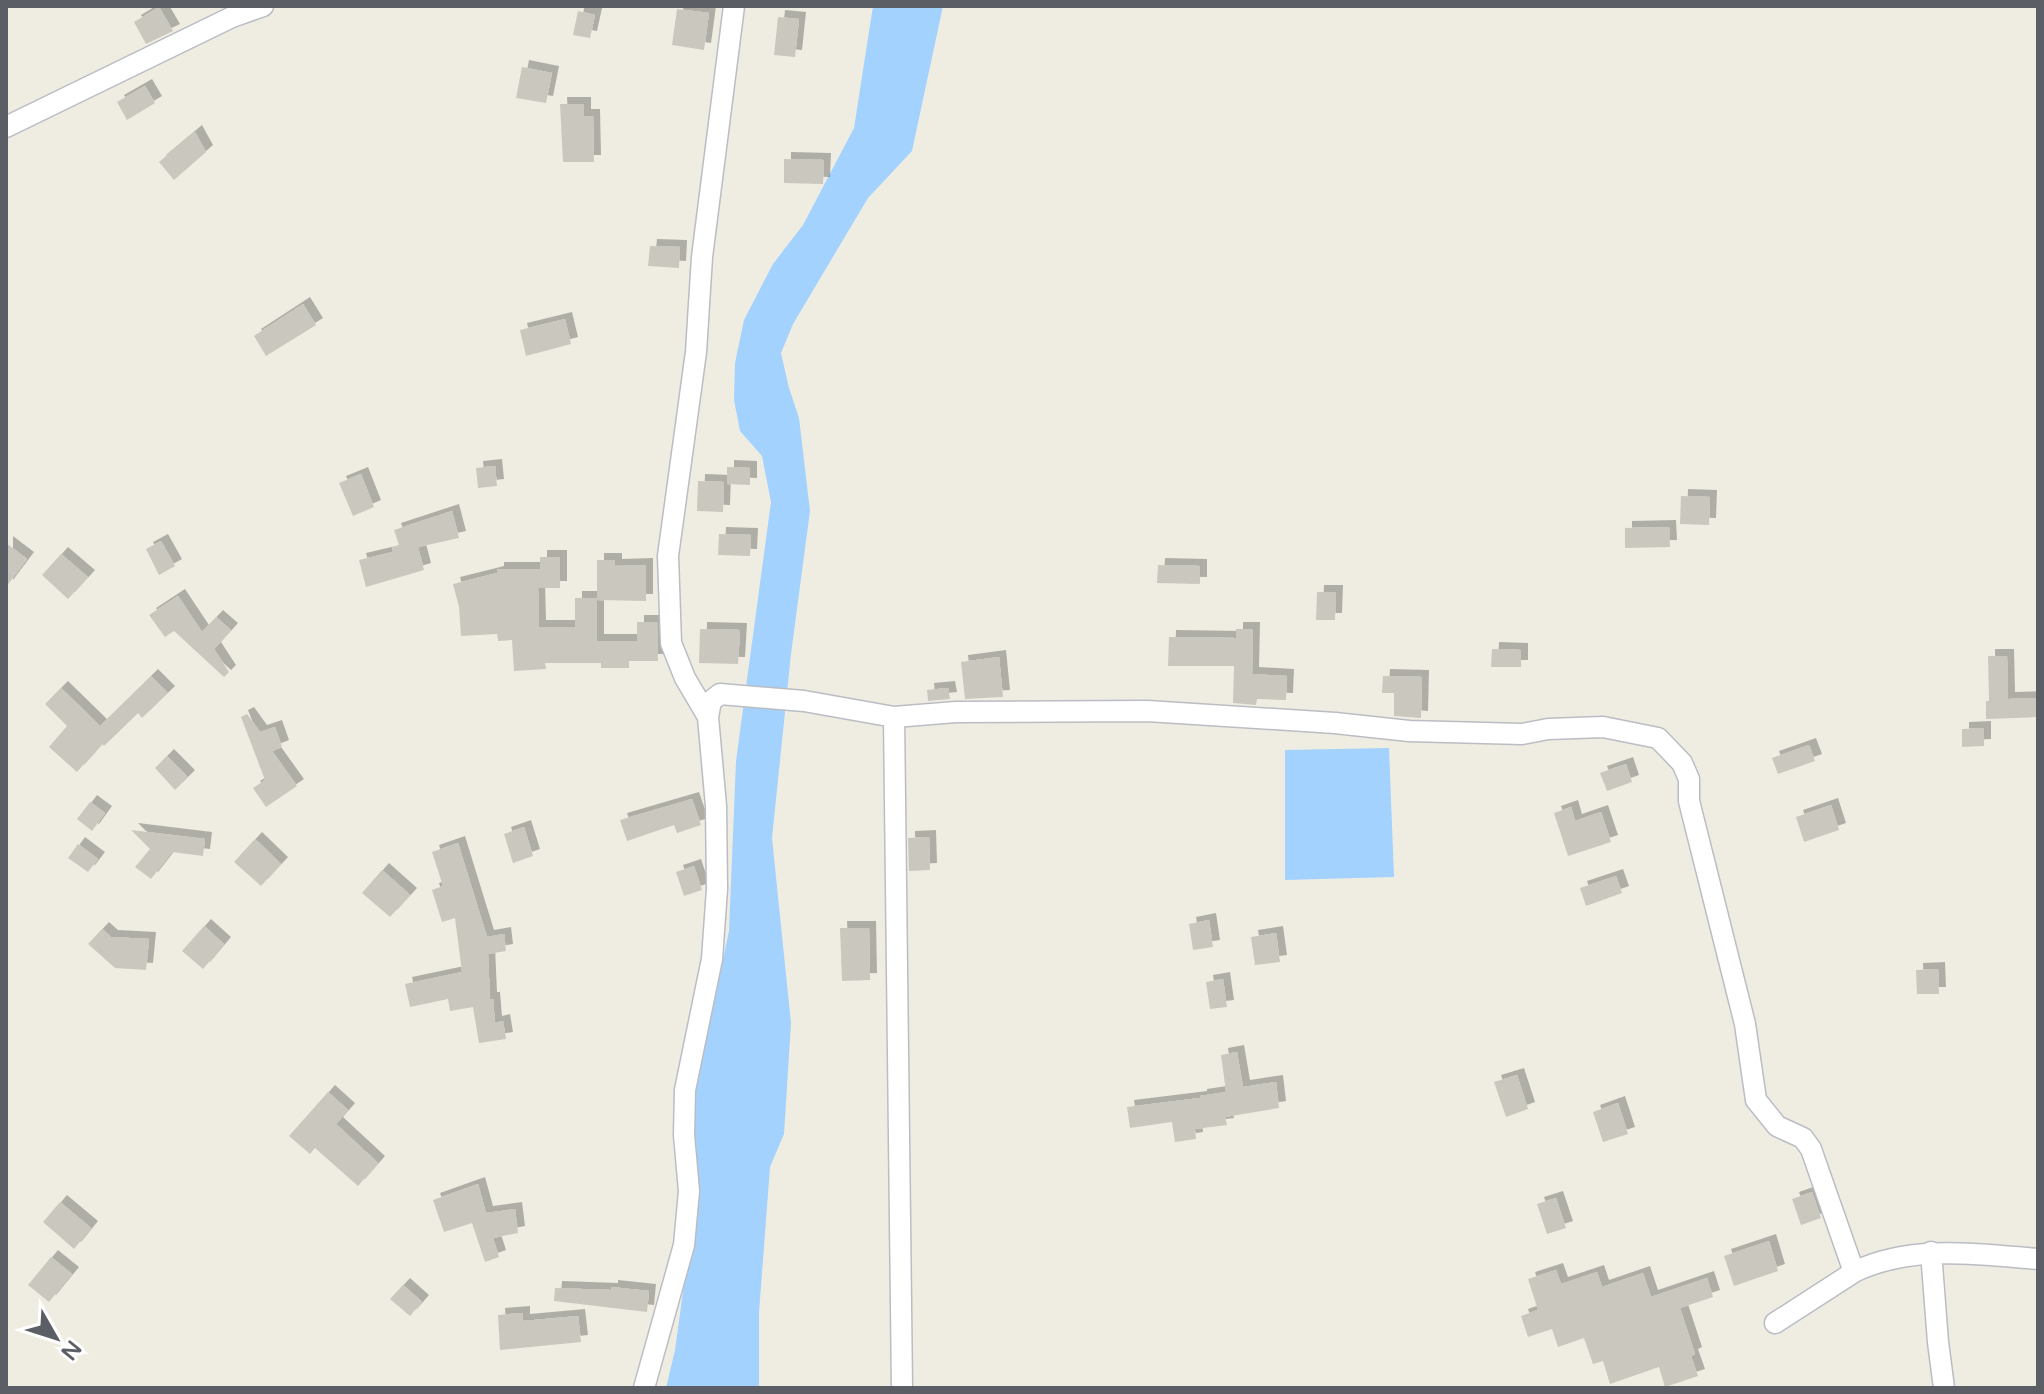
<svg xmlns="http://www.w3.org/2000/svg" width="2044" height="1394" viewBox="0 0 2044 1394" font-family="'Varela Round',sans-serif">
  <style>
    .water { fill: #a3d2ff }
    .building { fill: #cac7bf; filter: url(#shadow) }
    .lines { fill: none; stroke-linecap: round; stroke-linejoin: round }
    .street-casing { stroke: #babdc3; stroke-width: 23 }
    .street { stroke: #fff; stroke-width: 20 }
  </style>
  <defs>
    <filter id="shadow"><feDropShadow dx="7" dy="-7" stdDeviation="0" flood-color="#0004"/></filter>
  </defs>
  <rect width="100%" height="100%" fill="#efede2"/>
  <path class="water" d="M 873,6 L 943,6 L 912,151 L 868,198 L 793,324 L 781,353 L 789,388 L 799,418 L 810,511 L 791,654 L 772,838 L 791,1023 L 784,1134 L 770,1167 L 759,1313 L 759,1388 L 666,1388 L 675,1350 L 699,1176 L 694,1152 L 694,1097 L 729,931 L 736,761 L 771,502 L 762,456 L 740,431 L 734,400 L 735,363 L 744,320 L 761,287 L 773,264 L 803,225 L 854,128 Z
    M 1389,748 L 1394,877 L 1285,880 L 1285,750 Z"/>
  <path class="building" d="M 159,7 L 173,31 L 146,44 L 134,22 Z
    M 677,9 L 709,13 L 704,50 L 672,45 Z
    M 578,11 L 595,15 L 590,38 L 573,35 Z
    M 778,17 L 799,19 L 795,57 L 774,55 Z
    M 522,67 L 552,73 L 546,103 L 516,98 Z
    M 145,86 L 155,103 L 127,120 L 117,102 Z
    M 560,104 L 584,104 L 584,116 L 593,116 L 594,162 L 563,162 Z
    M 195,132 L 206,152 L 174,180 L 159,162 Z
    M 784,159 L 824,160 L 823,184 L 784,183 Z
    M 650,246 L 680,247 L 679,268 L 648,266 Z
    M 303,304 L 316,325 L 266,356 L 254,336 Z
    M 565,319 L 571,344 L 526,356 L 520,330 Z
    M 495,466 L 497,486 L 478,488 L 476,468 Z
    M 727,467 L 750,468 L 750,485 L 727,484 Z
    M 361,474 L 374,507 L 353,516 L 339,483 Z
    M 698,481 L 724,482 L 723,512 L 697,511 Z
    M 1681,496 L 1710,497 L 1709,525 L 1680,524 Z
    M 452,511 L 459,538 L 418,547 L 424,570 L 366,587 L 359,560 L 393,552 L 392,547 L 399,545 L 394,530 Z
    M 1669,527 L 1670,547 L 1625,548 L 1625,528 Z
    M 719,534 L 751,535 L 750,556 L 718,555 Z
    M 161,541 L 175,566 L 159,575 L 146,549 Z
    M 6,543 L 27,559 L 6,587 Z
    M 61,554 L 88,577 L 68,599 L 42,575 Z
    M 540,557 L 560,557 L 560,588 L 538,588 L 539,627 L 575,627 L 575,598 L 597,598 L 597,641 L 637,641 L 637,622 L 657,622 L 658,661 L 629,661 L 629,668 L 601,668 L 601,663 L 545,663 L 546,669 L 514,671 L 512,640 L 498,641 L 497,634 L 461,636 L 459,607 L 453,584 L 497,573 L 497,569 L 540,569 Z
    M 597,560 L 615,560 L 615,566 L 646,565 L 646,601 L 597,600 Z
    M 1158,565 L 1200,566 L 1200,584 L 1157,583 Z
    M 1317,592 L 1336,592 L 1335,620 L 1316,620 Z
    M 178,596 L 202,632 L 216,617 L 231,630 L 214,649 L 229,672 L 224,677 L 174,631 L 165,637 L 149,615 Z
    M 700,629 L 740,630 L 738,664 L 699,663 Z
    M 1236,629 L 1253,629 L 1252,674 L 1287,676 L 1286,700 L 1257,699 L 1256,705 L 1233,703 L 1234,666 L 1168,666 L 1169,637 L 1236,638 Z
    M 1492,649 L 1521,650 L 1521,667 L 1491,667 Z
    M 1988,656 L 2007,656 L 2008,699 L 2038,698 L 2038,717 L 1986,719 L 1986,701 L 1989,701 Z
    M 999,657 L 1003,697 L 965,699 L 961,662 Z
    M 151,676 L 168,693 L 142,718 L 138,713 L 104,746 L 102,744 L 77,772 L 49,747 L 67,726 L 45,704 L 61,688 L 100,726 Z
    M 1383,676 L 1422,677 L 1421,718 L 1394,716 L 1394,693 L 1382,693 Z
    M 948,688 L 950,699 L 928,701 L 927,690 Z
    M 247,714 L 260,732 L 275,727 L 282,747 L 272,751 L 297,786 L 266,807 L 253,788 L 265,780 L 241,717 Z
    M 1984,728 L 1984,746 L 1962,747 L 1962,729 Z
    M 1809,745 L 1815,761 L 1778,774 L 1772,758 Z
    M 167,756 L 188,777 L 175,790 L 155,768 Z
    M 1626,764 L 1632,782 L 1607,791 L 1600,773 Z
    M 692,799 L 701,825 L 677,833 L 674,825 L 627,841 L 620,820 Z
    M 90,802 L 105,813 L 92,831 L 77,819 Z
    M 1831,805 L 1839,830 L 1804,842 L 1796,817 Z
    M 1571,807 L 1575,821 L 1601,812 L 1611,842 L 1568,856 L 1554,813 Z
    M 524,827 L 533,856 L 513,863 L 504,834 Z
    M 131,830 L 205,839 L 203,856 L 172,852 L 151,879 L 135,867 L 150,849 Z
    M 929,837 L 930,870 L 909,871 L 908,838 Z
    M 255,839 L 281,864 L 261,886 L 234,862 Z
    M 458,843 L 487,937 L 504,934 L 506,951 L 488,954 L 490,999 L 493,999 L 495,1023 L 503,1021 L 506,1039 L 479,1043 L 473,1007 L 450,1011 L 448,999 L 410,1007 L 405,984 L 462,972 L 455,918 L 442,922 L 432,890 L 443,886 L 432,852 Z
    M 78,844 L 98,859 L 88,872 L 68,858 Z
    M 694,866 L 702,890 L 684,896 L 676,872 Z
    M 382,870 L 410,895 L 390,917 L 362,893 Z
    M 1616,876 L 1622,893 L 1586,906 L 1580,888 Z
    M 1209,920 L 1213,947 L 1193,950 L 1189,924 Z
    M 204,926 L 224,944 L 203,969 L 182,951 Z
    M 840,928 L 869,928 L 870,980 L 842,981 Z
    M 102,929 L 111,937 L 149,939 L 146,970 L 115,968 L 88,944 Z
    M 1276,933 L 1280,962 L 1255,965 L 1251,937 Z
    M 1938,969 L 1939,994 L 1917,994 L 1916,970 Z
    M 1223,979 L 1227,1007 L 1210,1009 L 1206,982 Z
    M 1237,1052 L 1243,1087 L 1276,1082 L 1279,1108 L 1225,1117 L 1227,1125 L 1195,1129 L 1196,1139 L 1175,1142 L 1172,1122 L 1130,1128 L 1127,1107 L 1200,1098 L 1200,1096 L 1226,1092 L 1221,1055 Z
    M 1517,1075 L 1528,1109 L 1506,1117 L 1494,1082 Z
    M 328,1092 L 348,1110 L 336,1124 L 378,1163 L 358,1186 L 315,1148 L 310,1154 L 289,1136 Z
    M 1618,1103 L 1628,1134 L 1603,1142 L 1593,1112 Z
    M 478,1184 L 486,1213 L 515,1209 L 518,1233 L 493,1238 L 499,1257 L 485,1262 L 472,1223 L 444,1232 L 433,1200 Z
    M 1812,1192 L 1821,1218 L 1801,1225 L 1792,1199 Z
    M 1556,1198 L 1566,1228 L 1547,1234 L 1537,1204 Z
    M 60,1202 L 91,1228 L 74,1249 L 43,1222 Z
    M 1769,1241 L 1778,1271 L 1734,1286 L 1724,1256 Z
    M 51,1257 L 72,1274 L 49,1302 L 28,1285 Z
    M 1556,1270 L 1561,1284 L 1597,1272 L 1602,1287 L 1643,1273 L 1651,1297 L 1707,1278 L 1713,1297 L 1680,1308 L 1695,1354 L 1691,1356 L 1698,1376 L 1665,1387 L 1659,1367 L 1610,1384 L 1603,1361 L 1593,1364 L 1584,1338 L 1558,1347 L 1552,1329 L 1528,1337 L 1521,1316 L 1538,1310 L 1528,1279 Z
    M 403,1285 L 422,1302 L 410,1316 L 390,1299 Z
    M 611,1287 L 649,1291 L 647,1312 L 554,1301 L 555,1288 L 611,1290 Z
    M 523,1313 L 523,1321 L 578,1316 L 581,1342 L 500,1350 L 498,1315 Z"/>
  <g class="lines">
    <g class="street-casing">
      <path id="street" d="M 6,127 L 232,17 L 263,6
        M 708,717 L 685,678 L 671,643 L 668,556 L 696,352 L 702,257 L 734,6
        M 894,717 L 902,1388
        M 1931,1252 L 1938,1342 L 1944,1388
        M 1775,1323 L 1854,1272
        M 644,1388 L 684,1245 L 689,1191 L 684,1135 L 685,1090 L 712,959 L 717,889 L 716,806 L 708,717 L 711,701 L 720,694 L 804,701 L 894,717 L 956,712 L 1147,711 L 1335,723 L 1409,731 L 1522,734 L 1548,729 L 1603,727 L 1658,738 L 1682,763 L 1689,779 L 1689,801 L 1745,1024 L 1756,1100 L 1777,1126 L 1803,1138 L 1811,1149 L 1854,1272 C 1911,1244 1977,1254 2038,1259"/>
    </g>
    <use href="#street" class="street"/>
  </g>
  <rect width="2044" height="1394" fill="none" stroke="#5b5f65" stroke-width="16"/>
  <g transform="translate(56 1338) rotate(129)" stroke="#ffffff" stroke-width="6" paint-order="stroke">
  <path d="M0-6L14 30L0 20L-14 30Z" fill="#5b5f65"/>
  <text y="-12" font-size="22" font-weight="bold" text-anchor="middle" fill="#5b5f65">N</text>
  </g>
</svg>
